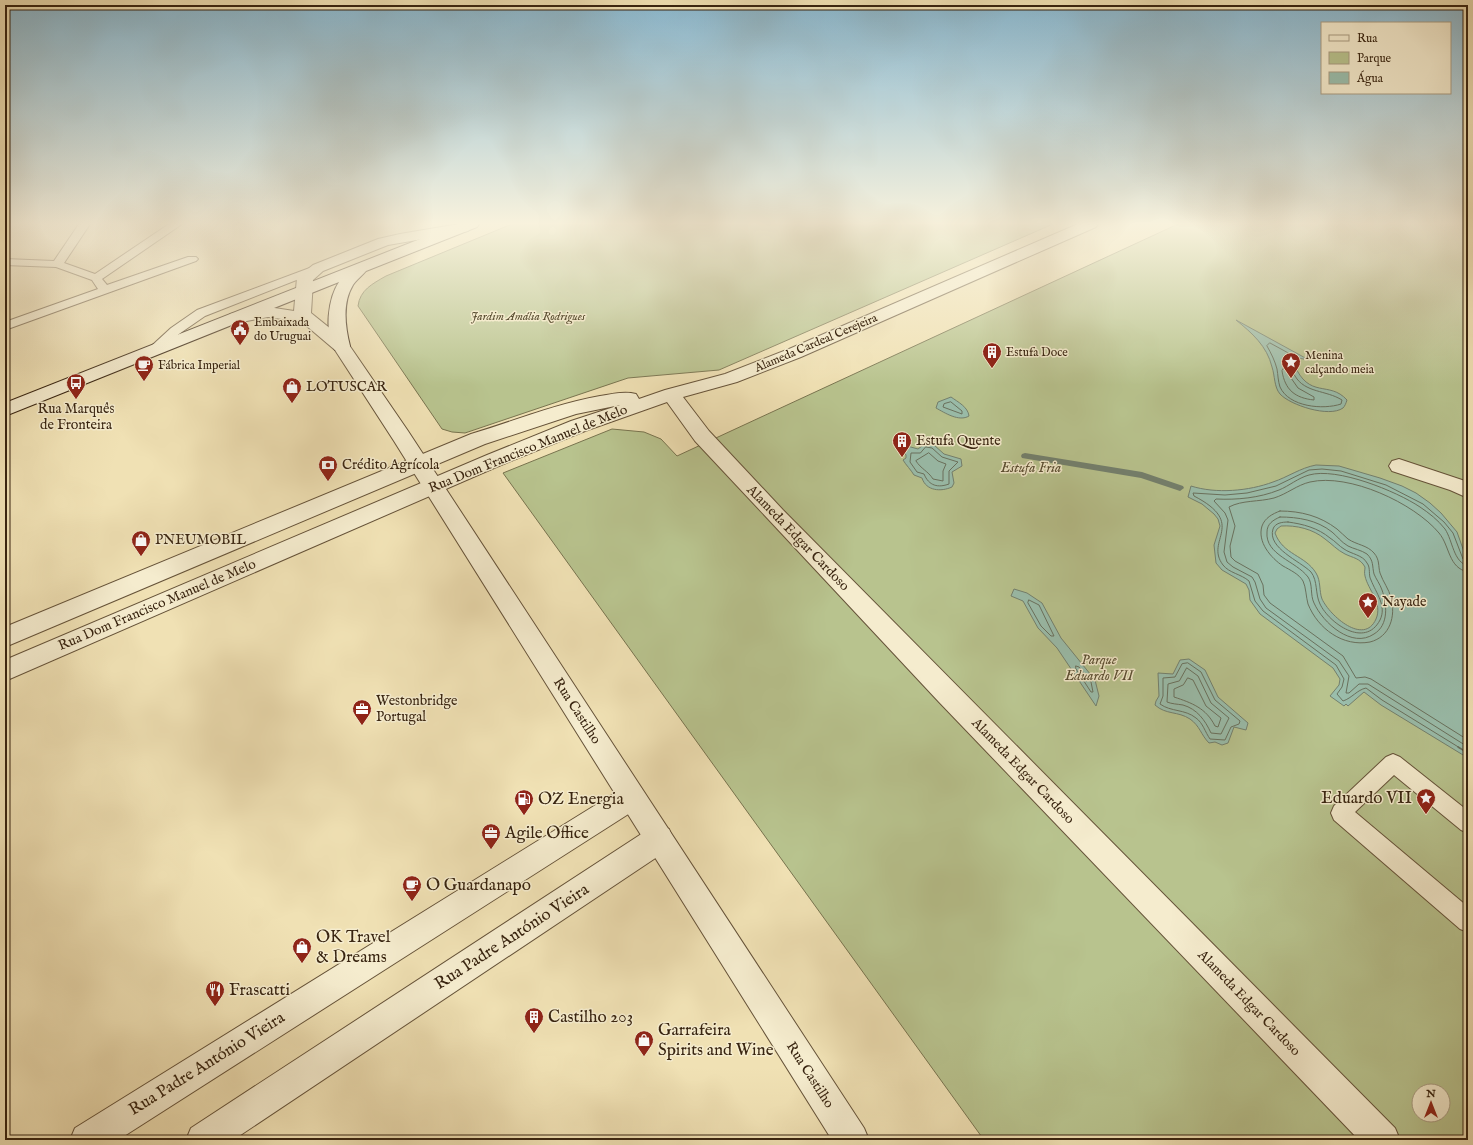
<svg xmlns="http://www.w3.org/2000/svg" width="1473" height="1145" viewBox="0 0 1473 1145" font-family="'IM FELL English',serif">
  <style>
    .green { fill: #b8c38e; stroke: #78744f; fill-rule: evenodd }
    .water { fill: #9abeac; stroke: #73806e; fill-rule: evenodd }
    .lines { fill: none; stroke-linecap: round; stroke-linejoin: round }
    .shore-far1 { stroke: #69715e; stroke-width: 1 }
    .shore { stroke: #69715e; stroke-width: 1.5 }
    .stream { fill: #73806e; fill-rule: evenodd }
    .service-casing { stroke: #665339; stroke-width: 2 }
    .pedestrian-casing { stroke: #665339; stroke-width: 2 }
    .minor-casing { stroke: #665339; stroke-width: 2 }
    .tertiary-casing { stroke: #665339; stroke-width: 2 }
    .secondary-casing { stroke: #382410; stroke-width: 2 }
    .service { fill: #f5ecce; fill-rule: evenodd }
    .pedestrian { fill: #f5ecce; fill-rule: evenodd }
    .minor { fill: #f5ecce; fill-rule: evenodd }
    .tertiary { fill: #f5ecce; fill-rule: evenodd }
    .secondary { fill: #f5ecce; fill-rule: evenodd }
    .labels { text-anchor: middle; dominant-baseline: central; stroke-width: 3; stroke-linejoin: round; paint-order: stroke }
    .far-park-label { font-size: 12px; font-style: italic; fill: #584c30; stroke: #f5ecce }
    .far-poi-label { font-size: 12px; fill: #382410; stroke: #f5ecce; text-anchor: start }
    .far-street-label { font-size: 12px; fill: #382410; stroke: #f5ecce }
    .poi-label { font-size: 14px; fill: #382410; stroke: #f5ecce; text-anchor: start }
    .street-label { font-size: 14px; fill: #382410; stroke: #f5ecce }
    .park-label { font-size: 14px; font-style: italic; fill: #584c30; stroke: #f5ecce }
    .near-poi-label { font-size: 17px; fill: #382410; stroke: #f5ecce; text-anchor: start }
    .near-street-label { font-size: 17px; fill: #382410; stroke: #f5ecce }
  </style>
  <rect width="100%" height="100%" fill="#f0e1b4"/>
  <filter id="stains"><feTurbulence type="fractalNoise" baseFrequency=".005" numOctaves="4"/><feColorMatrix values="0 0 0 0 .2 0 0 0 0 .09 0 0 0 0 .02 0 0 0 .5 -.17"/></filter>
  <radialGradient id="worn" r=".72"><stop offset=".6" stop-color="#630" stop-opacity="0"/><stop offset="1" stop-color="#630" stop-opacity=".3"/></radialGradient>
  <path class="green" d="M 512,224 L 1053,224 L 719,370 L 628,378 L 465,433 L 452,432 L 442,429 L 358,306 C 360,290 372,284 386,276 Z
    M 1178,224 L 1468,224 L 1468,1140 L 984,1140 L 503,473 L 612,429 L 644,432 L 661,439 L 677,456 ZM 1419,1091 L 1443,1091 L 1443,1115 L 1419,1115 Z"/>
  <path class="water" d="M 1236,320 L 1309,360 L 1298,358 L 1294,364 C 1309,400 1329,380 1347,400 C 1346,403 1345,406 1343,408 C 1329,418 1290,405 1280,394 C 1274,387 1275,376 1272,367 C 1267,346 1252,333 1236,320 Z
    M 951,397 C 958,402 968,407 969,416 C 959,422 945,413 936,408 L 938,402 Z
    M 926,443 L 934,445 L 944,454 L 961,459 L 962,466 L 952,472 L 954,483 L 952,487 C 941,492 926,491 922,478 L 914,475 C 911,470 906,465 903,460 L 906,458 L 906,455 L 901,448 L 907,446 L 918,449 Z
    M 1316,465 L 1339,466 L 1380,478 L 1402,486 L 1416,493 L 1430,503 L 1441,513 L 1457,532 L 1468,563 L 1468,758 L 1381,705 L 1364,692 L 1348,706 L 1346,704 L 1344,706 L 1330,696 L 1339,685 L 1340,679 L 1333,668 L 1260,614 L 1250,600 L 1249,590 L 1246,584 L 1222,570 L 1216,563 L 1214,545 L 1220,526 L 1218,519 L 1214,514 L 1202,504 L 1188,497 L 1191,486 C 1216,494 1249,491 1273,482 C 1288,477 1300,468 1316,465 ZM 1281,526 C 1296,525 1313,529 1325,539 C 1332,544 1337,550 1345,554 C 1353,558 1360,558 1365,567 C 1365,570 1364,572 1365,576 C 1368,590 1383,603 1376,619 C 1364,646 1330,616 1322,599 C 1319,591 1321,581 1316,573 C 1305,555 1283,555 1275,533 L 1277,529 Z
    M 1014,589 L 1027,593 L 1042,603 L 1061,638 L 1095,680 L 1099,696 L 1096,706 L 1057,648 L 1038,628 L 1023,601 L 1011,596 Z
    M 1189,659 L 1205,670 L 1218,697 L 1248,723 L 1246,730 L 1234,727 L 1228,743 L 1222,745 L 1215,742 L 1209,743 C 1201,735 1200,726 1190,719 C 1178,711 1166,715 1155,705 L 1156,701 L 1159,696 L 1158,673 L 1173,674 L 1180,660 Z"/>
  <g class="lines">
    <path class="shore-far1" d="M 1270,343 L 1292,355 C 1292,358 1290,361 1290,364 C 1290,369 1293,373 1295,376 C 1305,393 1326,390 1342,400 L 1341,404 C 1323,410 1289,407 1280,387 C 1278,381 1278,375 1277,369 C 1275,361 1271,353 1267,346 Z
      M 1284,368 L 1298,388 L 1314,397 L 1314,400 C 1295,398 1285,390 1282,371 Z
      M 951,402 L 962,411 L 962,414 L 943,407 L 944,404 Z
      M 926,447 L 932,448 L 942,457 L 958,462 L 949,471 L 949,484 C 938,488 929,486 924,474 L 917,472 L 910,462 L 911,453 L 920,453 Z
      M 929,453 L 938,461 L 946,464 L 943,471 L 943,481 L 933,479 C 928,471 921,469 916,461 Z
      M 1280,511 C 1301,511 1320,516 1337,529 C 1341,532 1344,536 1348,539 C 1357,545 1367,545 1374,553 C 1380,560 1378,566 1380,573 C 1383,582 1389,589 1391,598 C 1396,616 1390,637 1370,642 C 1343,647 1318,629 1308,604 C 1306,597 1306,587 1303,581 C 1299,574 1290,570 1283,566 C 1271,558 1257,542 1262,526 C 1265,518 1272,514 1280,511 Z
      M 1280,517 C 1298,517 1317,520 1332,532 C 1337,536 1341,542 1348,546 C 1354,549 1361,550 1367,554 C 1374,561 1372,566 1374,574 C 1376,579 1380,584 1382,590 C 1387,604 1389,625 1374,634 C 1352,649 1323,623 1314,603 C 1310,595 1313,584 1308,577 C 1296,561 1265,555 1267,532 C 1267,524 1273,520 1280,517 Z
      M 1288,522 C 1303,524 1318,528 1330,538 C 1335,541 1339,546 1344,549 C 1351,554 1363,555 1367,563 C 1371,568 1368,575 1371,580 C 1376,593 1387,606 1380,620 C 1365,649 1329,623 1320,604 C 1315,594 1318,581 1311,572 C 1300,561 1267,548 1273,529 C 1275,523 1282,522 1288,522 Z
      M 1468,566 C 1453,562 1453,541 1445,529 C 1438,520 1429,513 1420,507 C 1396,491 1337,467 1309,475 C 1298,478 1289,486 1279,490 C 1259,498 1237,500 1216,499 L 1214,501 L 1225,513 L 1228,520 L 1224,552 L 1227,562 L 1233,567 L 1252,577 L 1255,582 L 1260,599 L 1266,608 L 1339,661 L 1349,676 L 1346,693 L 1349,693 L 1359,684 L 1368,684 L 1468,747
      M 1468,572 C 1448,568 1450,546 1439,533 C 1414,503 1349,473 1310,482 C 1297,485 1287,494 1274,498 C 1259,502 1242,500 1229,507 L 1235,526 L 1230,546 L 1231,557 L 1235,561 L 1258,574 L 1263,585 L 1264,595 L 1270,603 L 1343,656 L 1356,678 L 1365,677 L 1371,679 L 1468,740
      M 1029,600 L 1039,605 L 1054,636 L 1051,636 L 1041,626 L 1028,603 Z
      M 1188,663 L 1201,672 L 1215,700 L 1240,721 L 1239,724 L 1231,727 L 1225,740 L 1210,739 C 1205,732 1203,723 1196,718 C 1185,709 1171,712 1160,704 L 1163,696 L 1163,678 L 1175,677 L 1182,664 Z
      M 1076,666 L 1079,667 L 1091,682 L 1093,692 L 1091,692 L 1076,669 Z
      M 1187,668 L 1198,676 L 1211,703 L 1229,718 L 1221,734 L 1211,733 C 1205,720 1197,709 1183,705 C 1177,704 1172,704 1167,702 L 1168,684 L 1179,681 Z
      M 1188,678 L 1193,680 L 1206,706 L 1221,718 L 1218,727 L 1215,726 C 1206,708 1192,703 1174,697 L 1174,689 L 1183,685 Z
      M 1460,748 L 1382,700 L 1366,688 C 1357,690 1352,698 1343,701 L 1337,694 L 1342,687 L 1344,679 L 1336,665 L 1263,611 L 1255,601 L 1249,581 C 1241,574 1229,573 1223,565 C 1204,540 1248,524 1194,496 L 1193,493 L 1225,495 L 1247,493 L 1276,486 L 1309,470 L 1322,469 L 1341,471 L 1386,485 L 1423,504 L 1444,522 L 1453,533 L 1463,559 L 1468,561"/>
    <path class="shore" d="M 1458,747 L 1468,753"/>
    <path class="stream" d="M 1025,453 L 1142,472 L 1183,486 L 1184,488 L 1180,491 L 1141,478 L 1022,458 L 1021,456 L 1022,454 Z"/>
    <g class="service-casing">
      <path id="service" d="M 79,224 L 90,224 L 64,263 L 95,274 L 169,224 L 182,224 L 102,279 L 107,285 L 188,257 L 196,257 L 198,259 L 196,261 L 5,330 L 5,322 L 98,289 L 92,280 L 56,267 L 5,265 L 5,259 L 54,261 Z
        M 323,263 L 329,266 L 327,268 L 205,316 L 179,334 L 156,354 L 148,354 L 146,351 L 171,328 L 197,310 Z
        M 1393,754 L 1400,757 L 1468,811 L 1468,833 L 1461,830 L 1394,775 L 1355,812 L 1468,907 L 1468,932 L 1460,929 L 1334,820 L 1331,813 L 1334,806 L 1386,757 Z"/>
    </g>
    <g class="pedestrian-casing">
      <path id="pedestrian" d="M 1399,459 L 1468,482 L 1468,498 L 1450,490 L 1392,471 L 1389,466 L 1392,461 Z"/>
    </g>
    <g class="minor-casing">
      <path id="minor" d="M 1078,224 L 1098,224 L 1096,227 L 801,357 L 737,382 L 683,397 L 709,431 L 783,510 L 1395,1128 L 1400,1140 L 1359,1140 L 939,702 L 769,520 L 695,441 L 667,402 L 585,431 L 501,465 L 5,681 L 5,660 L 487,455 L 571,421 L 620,405 L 576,414 L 485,444 L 5,647 L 5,627 L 471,434 C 514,421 556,404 600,396 C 612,394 625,391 636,394 L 639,399 L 665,390 L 725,374 L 789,349 Z
        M 632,784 L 641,788 L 645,797 L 641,806 L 118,1140 L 70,1140 L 75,1128 L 623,788 Z
        M 659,825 L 669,829 L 673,839 L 669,849 L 233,1140 L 186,1140 L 191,1128 L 649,829 Z"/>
    </g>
    <g class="tertiary-casing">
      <path id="tertiary" d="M 459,224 L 468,225 L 470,228 L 468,231 L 463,232 L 388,245 L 323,271 L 313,280 L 311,313 L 347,342 L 408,431 L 864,1128 L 869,1140 L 832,1140 L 394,441 L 335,350 L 302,322 L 268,317 L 236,323 L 230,322 L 228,318 L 230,314 L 268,307 L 294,311 L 297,278 L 313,265 L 378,239 L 400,234 Z"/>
    </g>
    <g class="secondary-casing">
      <path id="secondary" d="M 458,224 L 479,224 L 477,227 L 366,271 C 362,276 356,280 353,285 C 342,303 345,326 350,346 L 347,350 L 341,351 L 335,350 C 324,333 328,298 339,282 L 5,416 L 5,403 Z"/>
    </g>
    <use href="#service" class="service"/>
    <use href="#pedestrian" class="pedestrian"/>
    <use href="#minor" class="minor"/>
    <use href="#tertiary" class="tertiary"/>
    <use href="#secondary" class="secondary"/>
  </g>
  <linearGradient id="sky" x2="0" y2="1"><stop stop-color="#89b8d0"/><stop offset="0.58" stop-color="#f8f2dd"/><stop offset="1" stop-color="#f8f2dd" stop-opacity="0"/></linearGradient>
  <rect width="1473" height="385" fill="url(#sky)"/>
  <defs>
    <g id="civic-pin" transform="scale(1)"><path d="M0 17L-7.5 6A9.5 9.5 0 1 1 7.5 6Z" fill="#8f2418" stroke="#f5ecce"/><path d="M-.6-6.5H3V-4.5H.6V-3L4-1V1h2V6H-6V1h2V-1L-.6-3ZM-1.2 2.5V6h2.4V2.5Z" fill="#fff"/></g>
    <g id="building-pin" transform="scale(1)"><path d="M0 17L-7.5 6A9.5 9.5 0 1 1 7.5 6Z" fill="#8f2418" stroke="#f5ecce"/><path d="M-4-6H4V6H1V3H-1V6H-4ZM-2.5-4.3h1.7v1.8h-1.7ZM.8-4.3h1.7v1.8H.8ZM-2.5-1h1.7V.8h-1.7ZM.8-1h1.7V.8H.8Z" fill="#fff"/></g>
    <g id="sight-pin" transform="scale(1)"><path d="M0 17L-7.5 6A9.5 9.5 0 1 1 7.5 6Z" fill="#8f2418" stroke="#f5ecce"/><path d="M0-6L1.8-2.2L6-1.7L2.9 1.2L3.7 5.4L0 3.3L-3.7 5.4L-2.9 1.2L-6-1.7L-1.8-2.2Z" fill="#fff"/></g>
    <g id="cafe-pin" transform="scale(1)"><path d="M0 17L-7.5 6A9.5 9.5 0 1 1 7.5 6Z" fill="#8f2418" stroke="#f5ecce"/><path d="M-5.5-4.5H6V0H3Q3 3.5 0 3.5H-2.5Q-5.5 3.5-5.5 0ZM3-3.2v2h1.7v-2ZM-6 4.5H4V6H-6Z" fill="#fff"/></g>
    <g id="bus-pin" transform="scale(1)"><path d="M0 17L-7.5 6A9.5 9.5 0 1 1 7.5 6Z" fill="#8f2418" stroke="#f5ecce"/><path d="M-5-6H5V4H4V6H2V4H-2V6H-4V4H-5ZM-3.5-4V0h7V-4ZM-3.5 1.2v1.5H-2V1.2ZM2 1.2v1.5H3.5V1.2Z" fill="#fff"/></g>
    <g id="shop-pin" transform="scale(1)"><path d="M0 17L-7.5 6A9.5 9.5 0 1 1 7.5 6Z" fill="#8f2418" stroke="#f5ecce"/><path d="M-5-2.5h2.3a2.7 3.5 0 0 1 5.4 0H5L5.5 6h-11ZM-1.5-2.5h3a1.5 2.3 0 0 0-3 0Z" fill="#fff"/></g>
    <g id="bank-pin" transform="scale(1)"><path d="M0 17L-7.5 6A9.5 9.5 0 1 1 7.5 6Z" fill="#8f2418" stroke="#f5ecce"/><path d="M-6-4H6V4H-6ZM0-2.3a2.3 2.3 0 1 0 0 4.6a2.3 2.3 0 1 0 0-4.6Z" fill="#fff"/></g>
    <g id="office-pin" transform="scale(1)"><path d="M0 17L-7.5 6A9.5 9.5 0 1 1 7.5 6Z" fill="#8f2418" stroke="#f5ecce"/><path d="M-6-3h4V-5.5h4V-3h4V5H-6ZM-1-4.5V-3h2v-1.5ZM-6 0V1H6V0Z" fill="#fff"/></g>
    <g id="fuel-pin" transform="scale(1)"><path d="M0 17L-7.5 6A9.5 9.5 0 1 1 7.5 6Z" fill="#8f2418" stroke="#f5ecce"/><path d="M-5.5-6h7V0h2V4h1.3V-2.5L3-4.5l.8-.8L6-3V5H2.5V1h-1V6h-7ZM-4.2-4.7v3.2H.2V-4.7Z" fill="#fff"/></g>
    <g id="restaurant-pin" transform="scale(1)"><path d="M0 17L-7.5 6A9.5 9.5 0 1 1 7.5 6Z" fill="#8f2418" stroke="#f5ecce"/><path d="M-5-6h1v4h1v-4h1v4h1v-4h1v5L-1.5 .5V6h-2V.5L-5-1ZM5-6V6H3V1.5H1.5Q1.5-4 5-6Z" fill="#fff"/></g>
  </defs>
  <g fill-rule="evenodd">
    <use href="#civic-pin" x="240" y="329"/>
    <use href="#building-pin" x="992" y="352"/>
    <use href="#sight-pin" x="1291" y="362"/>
    <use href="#cafe-pin" x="144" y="365"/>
    <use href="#bus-pin" x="76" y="383"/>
    <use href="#shop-pin" x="292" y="387"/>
    <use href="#building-pin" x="902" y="441"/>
    <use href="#bank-pin" x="328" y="465"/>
    <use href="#shop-pin" x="141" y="540"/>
    <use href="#sight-pin" x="1368" y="602"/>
    <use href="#office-pin" x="362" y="709"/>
    <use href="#sight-pin" x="1426" y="798"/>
    <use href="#fuel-pin" x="524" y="799"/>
    <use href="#office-pin" x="491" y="833"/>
    <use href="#cafe-pin" x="412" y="885"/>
    <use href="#shop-pin" x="302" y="947"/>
    <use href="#restaurant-pin" x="215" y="990"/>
    <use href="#building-pin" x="534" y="1017"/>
    <use href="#shop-pin" x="644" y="1040"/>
  </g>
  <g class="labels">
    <g class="far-park-label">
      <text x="528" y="316">Jardim Amália Rodrigues</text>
    </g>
    <g class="far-poi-label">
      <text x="254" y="322">Embaixada<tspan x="254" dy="14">do Uruguai</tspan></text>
      <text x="1006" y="352">Estufa Doce</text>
      <text x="1305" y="355">Menina<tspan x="1305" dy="14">calçando meia</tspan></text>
      <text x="158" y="365">Fábrica Imperial</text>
    </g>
    <g class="far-street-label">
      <text transform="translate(816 343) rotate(-23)">Alameda Cardeal Cerejeira</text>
    </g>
    <g class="poi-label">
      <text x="306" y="387">LOTUSCAR</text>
      <text x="76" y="409" text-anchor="middle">Rua Marquês<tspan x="76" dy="16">de Fronteira</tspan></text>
      <text x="916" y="441">Estufa Quente</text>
      <text x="342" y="465">Crédito Agrícola</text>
      <text x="155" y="540">PNEUMOBIL</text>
      <text x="1382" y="602">Nayade</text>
      <text x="376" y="701">Westonbridge<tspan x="376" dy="16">Portugal</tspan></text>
    </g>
    <g class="street-label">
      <text transform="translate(528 449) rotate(-22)">Rua Dom Francisco Manuel de Melo</text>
      <text transform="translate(798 538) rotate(46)">Alameda Edgar Cardoso</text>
      <text transform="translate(157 605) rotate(-23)">Rua Dom Francisco Manuel de Melo</text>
      <text transform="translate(577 711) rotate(57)">Rua Castilho</text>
      <text transform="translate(1023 771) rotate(46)">Alameda Edgar Cardoso</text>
      <text transform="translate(1249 1003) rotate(46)">Alameda Edgar Cardoso</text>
      <text transform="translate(810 1075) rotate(57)">Rua Castilho</text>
    </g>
    <g class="park-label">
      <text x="1031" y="468">Estufa Fria</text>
      <text x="1099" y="660">Parque<tspan x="1099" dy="16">Eduardo VII</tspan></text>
    </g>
    <g class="near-poi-label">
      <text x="1412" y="798" text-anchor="end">Eduardo VII</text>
      <text x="538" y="799">OZ Energia</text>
      <text x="505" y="833">Agile Office</text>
      <text x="426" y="885">O Guardanapo</text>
      <text x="316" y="937">OK Travel<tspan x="316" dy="20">&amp; Dreams</tspan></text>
      <text x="229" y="990">Frascatti</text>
      <text x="548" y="1017">Castilho 203</text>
      <text x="658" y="1030">Garrafeira<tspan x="658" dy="20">Spirits and Wine</tspan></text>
    </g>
    <g class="near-street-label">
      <text transform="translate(512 937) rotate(-33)">Rua Padre António Vieira</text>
      <text transform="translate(207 1064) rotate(-32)">Rua Padre António Vieira</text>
    </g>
  </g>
  <rect width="1473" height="1145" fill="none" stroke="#f0e1b4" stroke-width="20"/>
  <rect x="6" y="6" width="1461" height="1133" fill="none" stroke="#382410" stroke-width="2"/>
  <rect x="10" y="10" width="1453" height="1125" fill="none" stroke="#382410"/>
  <rect x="1321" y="22" width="130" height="72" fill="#f5ecce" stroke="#a99c82"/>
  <rect x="1329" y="35" width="20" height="6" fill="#f5ecce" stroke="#a99c82"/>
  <text x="1357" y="42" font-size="12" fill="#382410">Rua</text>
  <rect x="1329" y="52" width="20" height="12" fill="#b8c38e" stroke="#a99c82"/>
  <text x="1357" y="62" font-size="12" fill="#382410">Parque</text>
  <rect x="1329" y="72" width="20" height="12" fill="#9abeac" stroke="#a99c82"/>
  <text x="1357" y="82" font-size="12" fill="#382410">Água</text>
  <g transform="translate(1431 1103)"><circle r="19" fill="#f5ecce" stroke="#a99c82"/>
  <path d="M0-3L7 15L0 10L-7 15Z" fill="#8f2418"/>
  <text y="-6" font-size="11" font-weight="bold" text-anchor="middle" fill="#382410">N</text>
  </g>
  <rect width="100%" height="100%" filter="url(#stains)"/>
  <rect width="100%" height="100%" fill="url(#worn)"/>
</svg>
